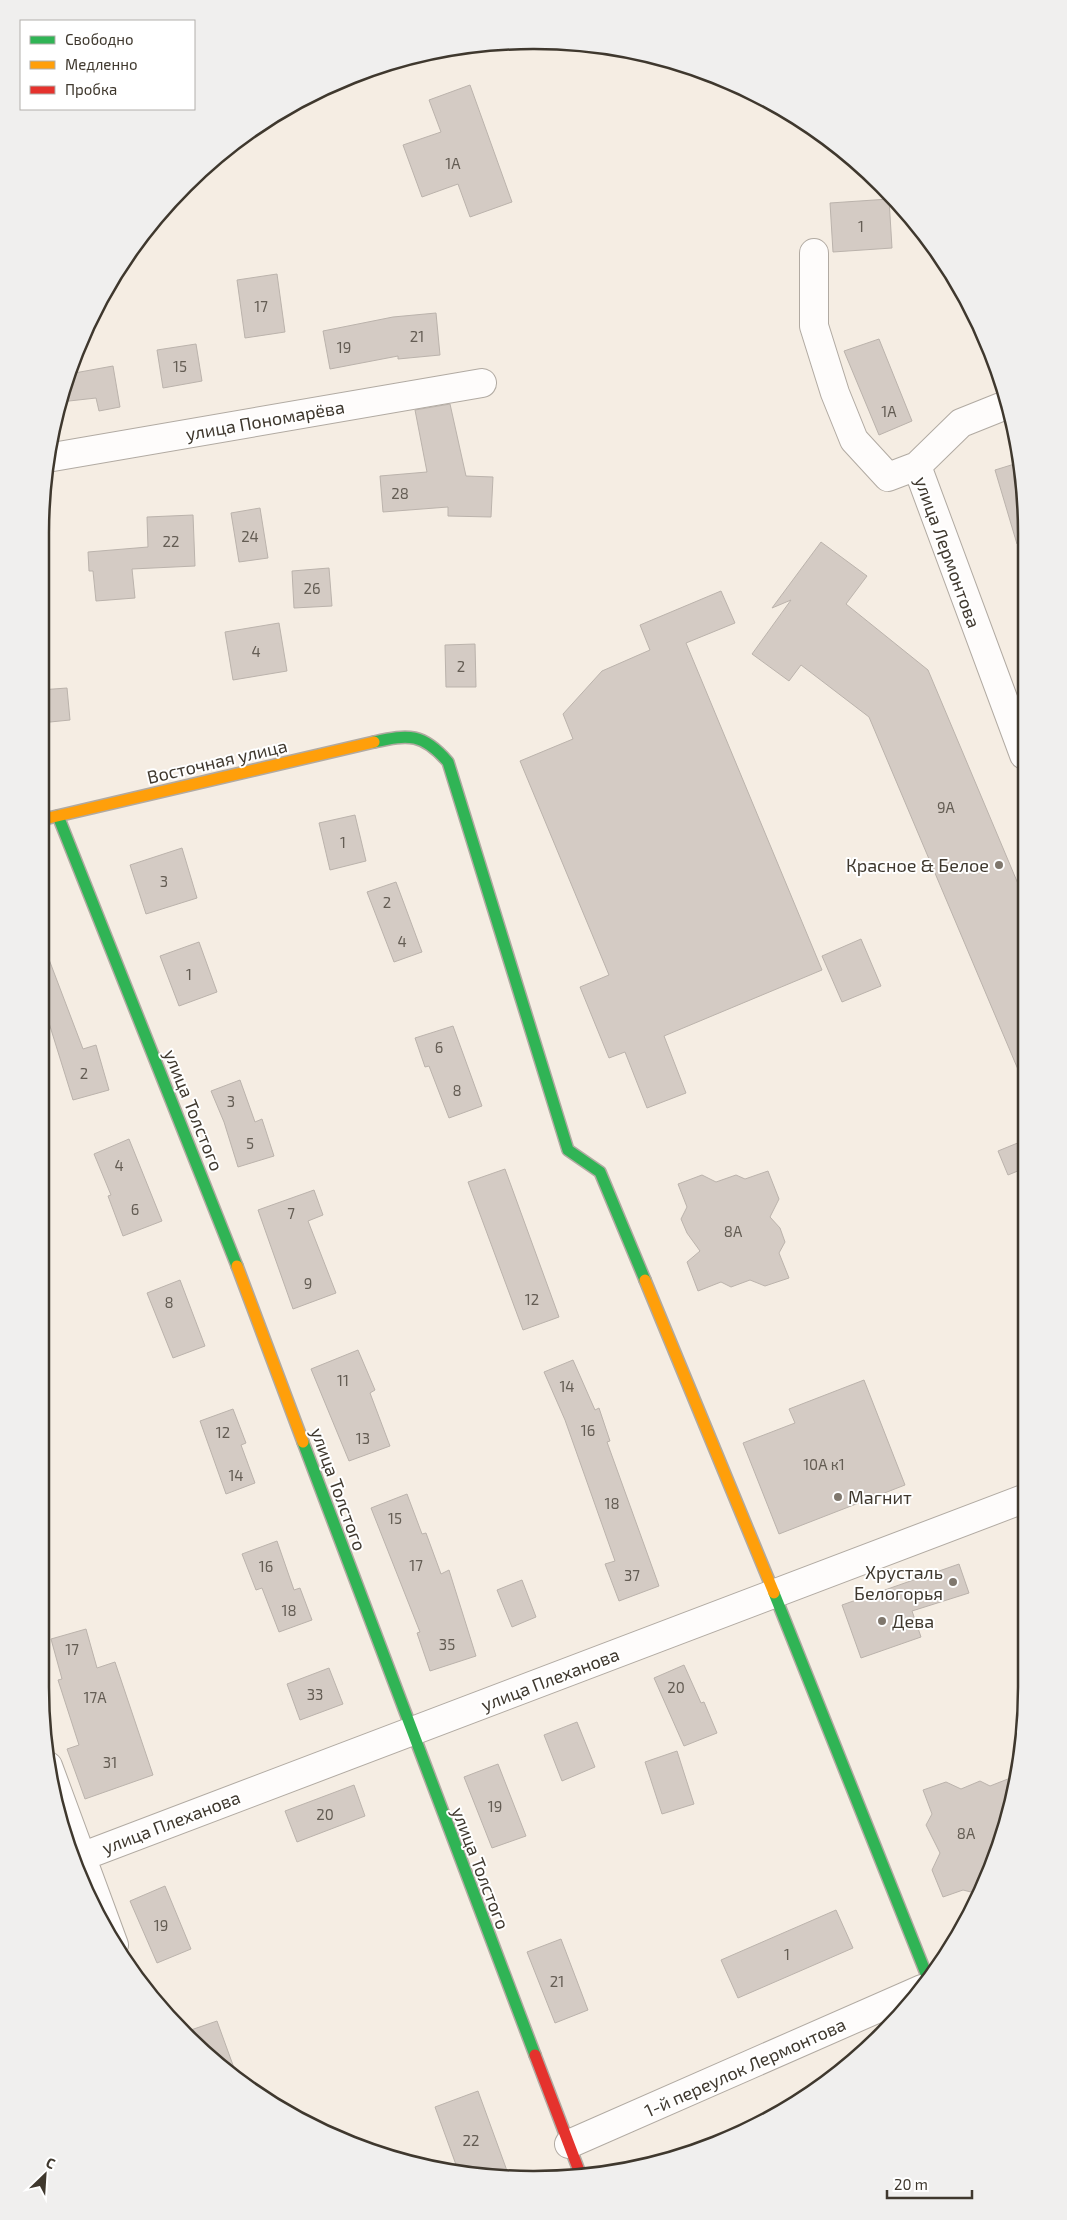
<svg xmlns="http://www.w3.org/2000/svg" width="1067" height="2220" viewBox="0 0 1067 2220" font-family="'Exo 2',sans-serif">
  <style>
    .building { fill: #d4cbc4; stroke: #bbb3ac }
    .lines { fill: none; stroke-linecap: round; stroke-linejoin: round }
    .street-casing { stroke: #b1aaa2; stroke-width: 30 }
    .fast-casing { stroke: #b1aaa2; stroke-width: 14 }
    .slow-casing { stroke: #b1aaa2; stroke-width: 14 }
    .jam-casing { stroke: #b1aaa2; stroke-width: 14 }
    .street { stroke: #fefcfb; stroke-width: 28 }
    .fast { stroke: #30b455; stroke-width: 11 }
    .slow { stroke: #ff9f0a; stroke-width: 11 }
    .jam { stroke: #e5322d; stroke-width: 11 }
    .poi-dot { fill: #7f776d; stroke: #fff; stroke-width: 2 }
    .labels { text-anchor: middle; dominant-baseline: central; stroke-width: 4; stroke-linejoin: round; paint-order: stroke }
    .number-label { font-size: 15px; fill: #645d54 }
    .street-label { font-size: 18px; fill: #3f382e; stroke: #fff }
    .poi-label { font-size: 18px; fill: #3f382e; stroke: #fff; text-anchor: end }
    .rim { fill: none; stroke: #3f382e; stroke-width: 2.5 }
  </style>
  <rect width="100%" height="100%" fill="#f5ede3"/>
  <path class="building" d="M 470,85 L 512,202 L 470,217 L 458,184 L 422,197 L 403,145 L 441,132 L 429,100 Z
    M 889,199 L 892,248 L 833,252 L 830,203 Z
    M 277,274 L 285,332 L 245,338 L 237,280 Z
    M 436,313 L 440,355 L 398,359 L 398,356 L 330,369 L 323,331 L 393,317 Z
    M 879,339 L 912,421 L 879,435 L 844,351 Z
    M 196,344 L 202,381 L 163,388 L 157,350 Z
    M 113,366 L 120,407 L 99,411 L 96,398 L 60,402 L 69,374 Z
    M 450,404 L 466,476 L 493,477 L 491,517 L 448,516 L 448,507 L 383,512 L 380,476 L 427,472 L 415,410 Z
    M 1021,462 L 1023,544 L 1017,544 L 995,470 Z
    M 260,508 L 268,558 L 239,562 L 231,513 Z
    M 193,515 L 195,566 L 132,569 L 135,598 L 96,601 L 93,571 L 89,571 L 88,552 L 148,547 L 147,517 Z
    M 821,542 L 867,576 L 846,604 L 928,670 L 1024,898 L 1025,1086 L 869,717 L 801,665 L 789,681 L 752,654 L 791,600 L 772,608 Z
    M 329,568 L 332,606 L 294,608 L 292,571 Z
    M 721,591 L 735,623 L 686,643 L 822,970 L 664,1036 L 686,1093 L 647,1108 L 625,1052 L 609,1058 L 580,987 L 609,975 L 520,761 L 573,739 L 563,714 L 602,671 L 650,650 L 640,625 Z
    M 279,623 L 287,671 L 233,680 L 225,632 Z
    M 475,644 L 476,687 L 446,687 L 445,645 Z
    M 67,688 L 70,720 L 40,723 L 40,690 Z
    M 355,815 L 366,861 L 330,870 L 319,823 Z
    M 182,848 L 197,898 L 146,914 L 130,865 Z
    M 396,882 L 422,952 L 394,962 L 367,892 Z
    M 861,939 L 881,986 L 842,1002 L 822,956 Z
    M 40,941 L 42,941 L 83,1049 L 96,1045 L 109,1090 L 73,1100 L 49,1023 L 40,1026 Z
    M 199,942 L 217,992 L 179,1006 L 160,956 Z
    M 453,1026 L 482,1106 L 449,1118 L 429,1066 L 425,1067 L 415,1038 Z
    M 240,1080 L 255,1122 L 262,1119 L 274,1156 L 238,1167 L 224,1122 L 211,1091 Z
    M 129,1139 L 162,1221 L 123,1236 L 108,1196 L 111,1195 L 94,1154 Z
    M 1025,1140 L 1025,1168 L 1008,1175 L 998,1151 Z
    M 505,1169 L 559,1317 L 523,1330 L 468,1182 Z
    M 768,1171 L 779,1199 L 770,1217 L 780,1228 L 785,1242 L 779,1253 L 789,1278 L 765,1286 L 750,1280 L 731,1287 L 721,1282 L 698,1291 L 687,1262 L 700,1251 L 687,1233 L 681,1219 L 687,1207 L 678,1184 L 702,1175 L 716,1182 L 736,1175 L 745,1179 Z
    M 314,1190 L 323,1215 L 308,1221 L 336,1293 L 293,1309 L 258,1210 Z
    M 180,1280 L 205,1346 L 173,1358 L 147,1293 Z
    M 358,1350 L 375,1390 L 370,1393 L 390,1446 L 349,1461 L 311,1369 Z
    M 573,1360 L 595,1410 L 599,1408 L 610,1441 L 607,1442 L 659,1586 L 619,1601 L 605,1564 L 615,1561 L 565,1420 L 544,1372 Z
    M 864,1380 L 905,1485 L 779,1534 L 743,1443 L 795,1423 L 789,1409 Z
    M 233,1409 L 246,1443 L 241,1445 L 255,1483 L 226,1494 L 200,1421 Z
    M 407,1494 L 422,1534 L 426,1533 L 441,1574 L 449,1570 L 476,1656 L 430,1671 L 417,1633 L 420,1632 L 371,1508 Z
    M 277,1541 L 294,1590 L 300,1588 L 312,1620 L 279,1632 L 262,1588 L 256,1590 L 242,1554 Z
    M 959,1564 L 969,1593 L 912,1611 L 921,1637 L 861,1658 L 842,1605 Z
    M 522,1580 L 536,1617 L 512,1627 L 497,1590 Z
    M 86,1629 L 97,1668 L 115,1662 L 153,1775 L 85,1799 L 67,1749 L 79,1745 L 58,1680 L 62,1679 L 51,1639 Z
    M 684,1665 L 701,1703 L 704,1702 L 717,1733 L 684,1746 L 654,1678 Z
    M 329,1668 L 343,1704 L 300,1720 L 287,1684 Z
    M 577,1722 L 595,1767 L 562,1781 L 544,1735 Z
    M 677,1751 L 694,1804 L 662,1814 L 645,1762 Z
    M 498,1764 L 526,1836 L 492,1848 L 464,1777 Z
    M 1018,1775 L 989,1876 L 979,1894 L 963,1890 L 943,1897 L 932,1870 L 940,1853 L 926,1825 L 932,1814 L 923,1790 L 946,1782 L 961,1789 L 980,1781 L 990,1786 Z
    M 354,1785 L 365,1816 L 297,1842 L 285,1811 Z
    M 165,1886 L 191,1949 L 157,1963 L 130,1901 Z
    M 836,1910 L 853,1948 L 738,1998 L 721,1960 Z
    M 561,1939 L 588,2010 L 555,2023 L 527,1952 Z
    M 217,2021 L 238,2079 L 208,2057 L 185,2032 Z
    M 478,2091 L 510,2179 L 459,2173 L 435,2107 Z"/>
  <g class="lines">
    <g class="street-casing">
      <path id="street" d="M 814,253 L 814,326 L 835,393 L 854,440 L 888,477 L 917,466 L 961,423 L 1006,405
        M 47,458 L 482,383
        M 917,466 L 1024,755
        M 48,1766 L 114,1945
        M 73,1860 L 1026,1498
        M 569,2144 L 922,1989"/>
    </g>
    <g class="fast-casing">
      <path id="fast" d="M 374,742 C 409,734 423,733 448,762 L 568,1150 L 600,1172 L 645,1280
        M 58,816 L 237,1266
        M 303,1442 L 535,2055
        M 774,1593 L 929,1981"/>
    </g>
    <g class="slow-casing">
      <path id="slow" d="M 40,820 L 374,742
        M 237,1266 L 303,1442
        M 645,1280 L 774,1593"/>
    </g>
    <g class="jam-casing">
      <path id="jam" d="M 535,2055 L 581,2176"/>
    </g>
    <use href="#street" class="street"/>
    <use href="#fast" class="fast"/>
    <use href="#slow" class="slow"/>
    <use href="#jam" class="jam"/>
  </g>
  <g class="poi-dot">
    <circle cx="999" cy="865" r="5"/>
    <circle cx="838" cy="1497" r="5"/>
    <circle cx="953" cy="1582" r="5"/>
    <circle cx="882" cy="1621" r="5"/>
  </g>
  <g class="labels">
    <g class="number-label">
      <text x="453" y="163">1А</text>
      <text x="861" y="226">1</text>
      <text x="261" y="306">17</text>
      <text x="417" y="336">21</text>
      <text x="344" y="347">19</text>
      <text x="180" y="366">15</text>
      <text x="889" y="411">1А</text>
      <text x="400" y="493">28</text>
      <text x="250" y="536">24</text>
      <text x="171" y="541">22</text>
      <text x="312" y="588">26</text>
      <text x="256" y="651">4</text>
      <text x="461" y="666">2</text>
      <text x="946" y="807">9А</text>
      <text x="343" y="842">1</text>
      <text x="164" y="881">3</text>
      <text x="387" y="902">2</text>
      <text x="402" y="941">4</text>
      <text x="189" y="974">1</text>
      <text x="439" y="1047">6</text>
      <text x="84" y="1073">2</text>
      <text x="457" y="1090">8</text>
      <text x="231" y="1101">3</text>
      <text x="250" y="1143">5</text>
      <text x="119" y="1165">4</text>
      <text x="135" y="1209">6</text>
      <text x="291" y="1213">7</text>
      <text x="733" y="1231">8А</text>
      <text x="308" y="1283">9</text>
      <text x="532" y="1299">12</text>
      <text x="169" y="1302">8</text>
      <text x="343" y="1380">11</text>
      <text x="567" y="1386">14</text>
      <text x="588" y="1430">16</text>
      <text x="223" y="1432">12</text>
      <text x="363" y="1438">13</text>
      <text x="824" y="1464">10А к1</text>
      <text x="236" y="1475">14</text>
      <text x="612" y="1503">18</text>
      <text x="395" y="1518">15</text>
      <text x="416" y="1565">17</text>
      <text x="266" y="1566">16</text>
      <text x="632" y="1575">37</text>
      <text x="289" y="1610">18</text>
      <text x="447" y="1644">35</text>
      <text x="72" y="1649">17</text>
      <text x="676" y="1687">20</text>
      <text x="315" y="1694">33</text>
      <text x="95" y="1697">17А</text>
      <text x="110" y="1762">31</text>
      <text x="495" y="1806">19</text>
      <text x="325" y="1814">20</text>
      <text x="966" y="1833">8А</text>
      <text x="161" y="1925">19</text>
      <text x="787" y="1954">1</text>
      <text x="557" y="1981">21</text>
      <text x="471" y="2140">22</text>
    </g>
    <g class="street-label">
      <text transform="translate(265 420) rotate(-10)">улица Пономарёва</text>
      <text transform="translate(948 552) rotate(70)">улица Лермонтова</text>
      <text transform="translate(217 761) rotate(-13)">Восточная улица</text>
      <text transform="translate(194 1110) rotate(68)">улица Толстого</text>
      <text transform="translate(339 1489) rotate(70)">улица Толстого</text>
      <text transform="translate(550 1679) rotate(-21)">улица Плеханова</text>
      <text transform="translate(171 1822) rotate(-21)">улица Плеханова</text>
      <text transform="translate(481 1868) rotate(69)">улица Толстого</text>
      <text transform="translate(745 2067) rotate(-24)">1-й переулок Лермонтова</text>
    </g>
    <g class="poi-label">
      <text x="989" y="865">Красное &amp; Белое</text>
      <text x="848" y="1497" text-anchor="start">Магнит</text>
      <text x="943" y="1572">Хрусталь<tspan x="943" dy="21">Белогорья</tspan></text>
      <text x="892" y="1621" text-anchor="start">Дева</text>
    </g>
  </g>
  <path d="M0 0H1067V2220H0ZM533 49H534A484 484 0 0 1 1018 533V1687A484 484 0 0 1 534 2171H533A484 484 0 0 1 49 1687V533A484 484 0 0 1 533 49Z" fill="#f0efee" fill-rule="evenodd"/>
  <path class="rim" d="M533 49H534A484 484 0 0 1 1018 533V1687A484 484 0 0 1 534 2171H533A484 484 0 0 1 49 1687V533A484 484 0 0 1 533 49Z"/>
  <rect x="20" y="20" width="175" height="90" fill="#ffffff" stroke="#b2afab"/>
  <rect x="30" y="36" width="25" height="8" fill="#30b455" stroke="#b2afab"/>
  <text x="65" y="45" font-size="15" fill="#3f382e">Свободно</text>
  <rect x="30" y="61" width="25" height="8" fill="#ff9f0a" stroke="#b2afab"/>
  <text x="65" y="70" font-size="15" fill="#3f382e">Медленно</text>
  <rect x="30" y="86" width="25" height="8" fill="#e5322d" stroke="#b2afab"/>
  <text x="65" y="95" font-size="15" fill="#3f382e">Пробка</text>
  <g transform="translate(45 2175) rotate(25)" stroke="#ffffff" stroke-width="4" paint-order="stroke">
  <path d="M0-4L9 19L0 12L-9 19Z" fill="#3f382e"/>
  <text y="-8" font-size="14" font-weight="bold" text-anchor="middle" fill="#3f382e">С</text>
  </g>
  <path d="M887 2190v8h85v-8" fill="none" stroke="#3f382e" stroke-width="2.5"/>
  <text x="894" y="2190" font-size="15" fill="#3f382e" stroke="#ffffff" stroke-width="4" paint-order="stroke">20 m</text>
</svg>
